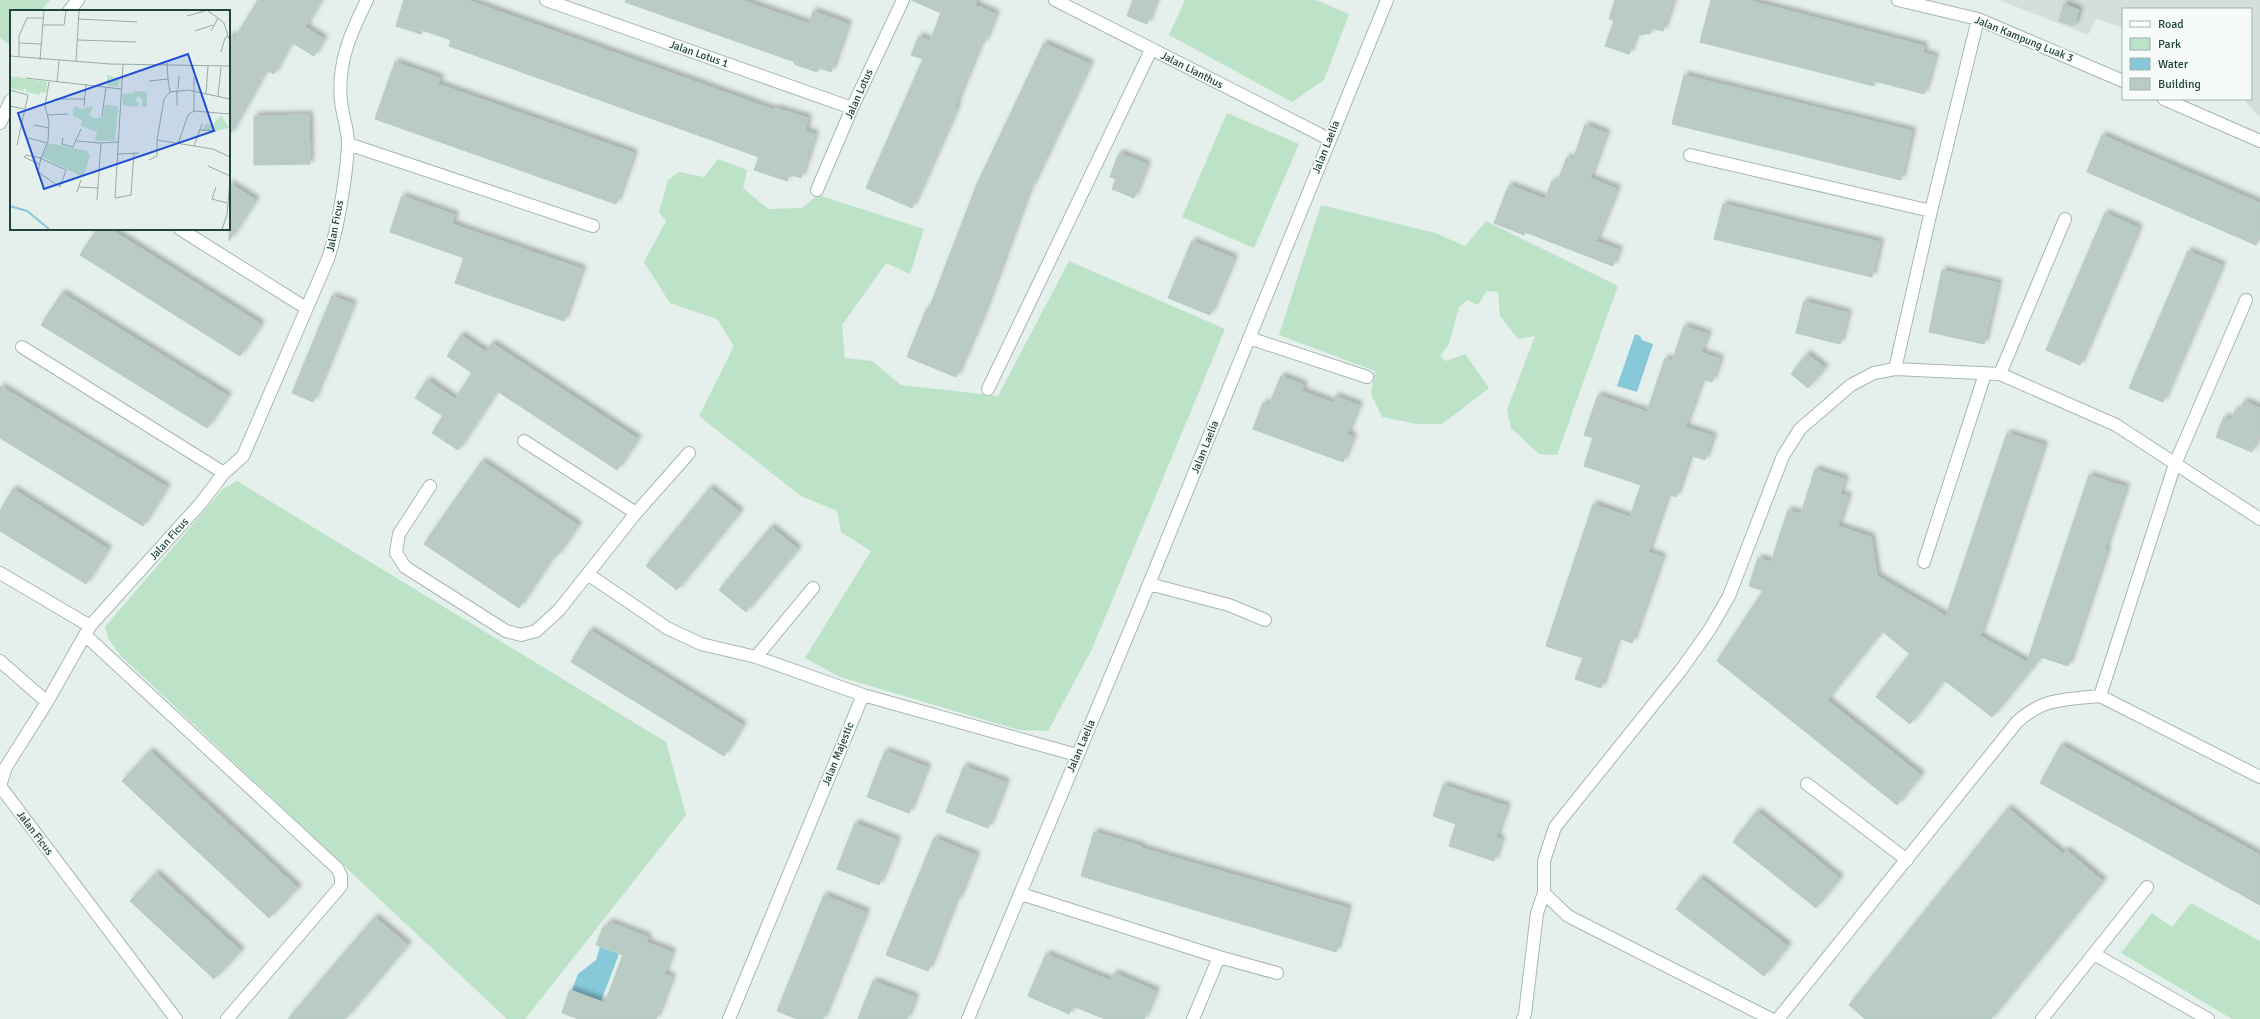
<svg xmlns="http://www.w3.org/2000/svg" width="2260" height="1019" viewBox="0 0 2260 1019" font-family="Signika,sans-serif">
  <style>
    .built { fill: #d3e0da }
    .green { fill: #bce2c8 }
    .water { fill: #88c9d9 }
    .building { fill: #bacbc4; stroke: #b6cac3; filter: url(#shadow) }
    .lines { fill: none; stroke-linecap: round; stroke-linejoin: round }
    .minor-casing { stroke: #a6b8b3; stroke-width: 14 }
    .minor { stroke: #fff; stroke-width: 12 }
    .labels { text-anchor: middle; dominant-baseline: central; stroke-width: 3.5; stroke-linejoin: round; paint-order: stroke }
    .street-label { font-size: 11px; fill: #21443c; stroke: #f6fbf9 }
    .inset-river { fill: none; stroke: #88c9d9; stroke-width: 2 }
    .inset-road { fill: none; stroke: #97aba5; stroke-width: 1 }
    .view { fill: #1d4ed8; fill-opacity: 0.15; stroke: #1d4ed8; stroke-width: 2 }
    .inset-edge { fill: none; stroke: #21443c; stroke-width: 2 }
  </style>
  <defs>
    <filter id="shadow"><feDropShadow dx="3.5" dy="-3.5" stdDeviation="2" flood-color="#0004"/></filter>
  </defs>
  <rect width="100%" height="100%" fill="#e5efeb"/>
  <path class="built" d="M 1999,0 L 2260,0 L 2260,117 L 2243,99 L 2251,99 L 2251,9 L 2123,9 L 2123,28 L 2096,19 L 2088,35 Z"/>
  <path class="green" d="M 0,0 L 50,0 L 41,11 L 11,11 L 11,45 L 0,38 Z
    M 1185,0 L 1316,0 L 1349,14 L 1324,80 L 1292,102 L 1169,35 Z
    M 1227,113 L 1299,144 L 1254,248 L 1182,217 Z
    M 718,159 L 747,170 L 743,188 L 768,209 L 802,208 L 818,195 L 924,229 L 910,274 L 886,263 L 842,325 L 845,358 L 872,361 L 901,385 L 998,396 L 1069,261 L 1225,329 L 1092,649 L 1048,731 L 1019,730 L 840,677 L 805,658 L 871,551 L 841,532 L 837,511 L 801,496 L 699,416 L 734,346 L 717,319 L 670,303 L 644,262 L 666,221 L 659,212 L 668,180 L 679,172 L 704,177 Z
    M 1321,205 L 1435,233 L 1465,246 L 1486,221 L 1618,286 L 1557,455 L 1539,454 L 1511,428 L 1507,410 L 1535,336 L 1518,339 L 1500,316 L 1498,292 L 1487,291 L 1478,305 L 1467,300 L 1459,307 L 1449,344 L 1440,356 L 1446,361 L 1465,354 L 1489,388 L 1442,424 L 1417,424 L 1382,417 L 1371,394 L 1375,371 L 1279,335 Z
    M 237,481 L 666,742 L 686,815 L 525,1019 L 507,1019 L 120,655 L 108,638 L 105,627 L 223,489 Z
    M 2191,903 L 2260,941 L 2260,1019 L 2232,1019 L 2121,953 L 2152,913 L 2172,927 Z"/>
  <path class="water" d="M 1635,334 L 1640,336 L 1642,340 L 1653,344 L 1637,392 L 1617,386 Z
    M 600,947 L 619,954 L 601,1001 L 572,990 L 578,974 L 596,960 Z"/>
  <path class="building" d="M 258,0 L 321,0 L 305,27 L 324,39 L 314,56 L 291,42 L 274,74 L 266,70 L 229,136 L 229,35 L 235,38 Z
    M 404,0 L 467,0 L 774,110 L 775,108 L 808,118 L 805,131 L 815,134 L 801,178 L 789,174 L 787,181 L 754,170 L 759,157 L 449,46 L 451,40 L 422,30 L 421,34 L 396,26 Z
    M 626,0 L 741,0 L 809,24 L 813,11 L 848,24 L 831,72 L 819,68 L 817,72 L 794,64 L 795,62 L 625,2 Z
    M 911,0 L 977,0 L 975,5 L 996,14 L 984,43 L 981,42 L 955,106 L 957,107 L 912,208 L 866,188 L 923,59 L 911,55 L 919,36 L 930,41 L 941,13 Z
    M 1133,0 L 1156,0 L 1147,24 L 1127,16 Z
    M 1615,0 L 1673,0 L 1663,31 L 1652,28 L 1650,34 L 1645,33 L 1644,35 L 1637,33 L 1629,54 L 1605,46 L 1614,21 L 1609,19 Z
    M 1711,0 L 1747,0 L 1924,46 L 1923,53 L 1935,56 L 1924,94 L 1875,81 L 1874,86 L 1700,42 Z
    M 2064,4 L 2079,10 L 2074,26 L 2059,21 Z
    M 1044,43 L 1090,64 L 1031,188 L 1030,187 L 983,315 L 956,377 L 907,357 L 927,308 L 929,309 L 977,184 Z
    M 395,62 L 440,78 L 438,84 L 634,153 L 616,204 L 375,119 Z
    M 1684,75 L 1912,131 L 1901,180 L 1672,124 Z
    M 309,115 L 310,164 L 254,165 L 254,116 Z
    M 1585,125 L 1606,133 L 1590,178 L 1617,189 L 1596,241 L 1619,250 L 1613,266 L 1525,232 L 1524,235 L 1494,223 L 1509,185 L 1545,199 L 1552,181 L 1557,183 L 1567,157 L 1573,160 Z
    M 2102,135 L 2260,203 L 2260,234 L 2256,245 L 2087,172 Z
    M 1119,153 L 1147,164 L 1134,198 L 1112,189 L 1116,179 L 1110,177 Z
    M 229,183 L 256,200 L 229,241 Z
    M 402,196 L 455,215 L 452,224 L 582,269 L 564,321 L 455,283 L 464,258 L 390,232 Z
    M 1723,204 L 1880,242 L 1872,277 L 1714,239 Z
    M 2105,213 L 2139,228 L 2080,365 L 2046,350 Z
    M 97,229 L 110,229 L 261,324 L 240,356 L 80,255 Z
    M 1192,241 L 1234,258 L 1210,315 L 1168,298 Z
    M 2188,251 L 2222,265 L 2163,402 L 2129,388 Z
    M 1942,270 L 1998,283 L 1984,344 L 1929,332 Z
    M 62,293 L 228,396 L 207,428 L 41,325 Z
    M 332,296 L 353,304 L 313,402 L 292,393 Z
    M 1804,301 L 1848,313 L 1840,344 L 1796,333 Z
    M 1684,326 L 1708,334 L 1701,352 L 1720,359 L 1712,382 L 1702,379 L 1685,427 L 1713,436 L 1705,460 L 1690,455 L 1676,497 L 1668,494 L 1648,552 L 1662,557 L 1651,589 L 1632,643 L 1618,638 L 1601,688 L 1575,679 L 1583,658 L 1546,646 L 1593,504 L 1630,517 L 1641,485 L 1584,466 L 1593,438 L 1584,435 L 1598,395 L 1647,412 L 1665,358 L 1672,361 Z
    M 461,335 L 486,352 L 492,343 L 638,439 L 617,470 L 497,391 L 458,450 L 432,433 L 443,416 L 415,398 L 427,380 L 455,399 L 472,373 L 447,356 Z
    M 1807,354 L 1825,368 L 1808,388 L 1791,374 Z
    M 1281,376 L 1304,385 L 1302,391 L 1333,403 L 1335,396 L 1359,405 L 1347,434 L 1353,437 L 1343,462 L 1253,429 L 1263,403 L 1269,405 Z
    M 0,386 L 167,487 L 143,526 L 0,438 Z
    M 2244,401 L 2260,408 L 2260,432 L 2252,452 L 2216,437 L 2224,417 L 2231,420 L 2236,409 L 2240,411 Z
    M 2007,433 L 2044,445 L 1980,636 L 2027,662 L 2089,475 L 2126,487 L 2105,549 L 2107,550 L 2068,666 L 2041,657 L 1992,717 L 1944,680 L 1910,724 L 1876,697 L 1910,654 L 1882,631 L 1827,700 L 1921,775 L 1897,805 L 1717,661 L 1763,591 L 1749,586 L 1758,558 L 1771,562 L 1788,510 L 1801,514 L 1815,469 L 1845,479 L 1840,494 L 1848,496 L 1838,526 L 1871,537 L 1877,576 L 1946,616 Z
    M 482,461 L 578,525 L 557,556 L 554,555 L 519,608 L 424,544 Z
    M 710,488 L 740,512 L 677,590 L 646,566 Z
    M 13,489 L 108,549 L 86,584 L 0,531 L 0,511 Z
    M 771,527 L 798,549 L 746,612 L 719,590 Z
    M 590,630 L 743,725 L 724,756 L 571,662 Z
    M 2061,745 L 2260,855 L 2260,905 L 2040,783 Z
    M 150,751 L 298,888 L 269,918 L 122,781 Z
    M 885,751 L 927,767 L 909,813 L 867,797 Z
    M 964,766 L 1006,782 L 988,828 L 946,812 Z
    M 1443,785 L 1507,806 L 1496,837 L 1501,839 L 1494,861 L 1449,846 L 1456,824 L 1433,816 Z
    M 2008,808 L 2063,854 L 2066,850 L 2103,881 L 1991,1019 L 1865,1019 L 1849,1005 Z
    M 1757,811 L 1840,878 L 1816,908 L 1733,842 Z
    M 855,823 L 897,840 L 879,885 L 837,869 Z
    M 1094,832 L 1141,846 L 1141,848 L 1348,908 L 1336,952 L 1081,876 Z
    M 934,838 L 976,855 L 958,900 L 956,899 L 928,971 L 886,955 Z
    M 156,873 L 241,951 L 214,979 L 130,901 Z
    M 1700,878 L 1788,946 L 1764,976 L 1676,909 Z
    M 824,895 L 866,912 L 823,1019 L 797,1019 L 777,1011 Z
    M 375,917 L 408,945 L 345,1019 L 288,1019 Z
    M 609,922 L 648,937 L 646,942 L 672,952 L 664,974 L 672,977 L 656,1019 L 578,1019 L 562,1013 L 570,990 L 605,1003 L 623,955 L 596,945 L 603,927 L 606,928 Z
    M 1046,954 L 1111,981 L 1114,973 L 1156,991 L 1144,1019 L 1105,1019 L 1073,1006 L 1069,1014 L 1028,996 Z
    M 873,981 L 915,997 L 907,1019 L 858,1019 Z"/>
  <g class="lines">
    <g class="minor-casing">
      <path id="minor" d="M 546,0 L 852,108
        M 1055,0 L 1329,139
        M 1898,0 L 1978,19 L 2123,81
        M 69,11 L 78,0
        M 2164,99 L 2260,141
        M 0,123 L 11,100
        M 348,144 L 593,226
        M 1690,155 L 1931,211 L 1978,19
        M 817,190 L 852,108 L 903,0
        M 180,229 L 306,308
        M 1249,338 L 1367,377
        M 22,347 L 224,473
        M 1895,369 L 2000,374 L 2116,425 L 2260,519
        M 2000,374 L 2065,219
        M 988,389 L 1151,50
        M 524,441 L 636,513
        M 430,486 L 399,534 L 396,553 L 405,567 L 506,631 L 521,635 L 536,631 L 559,610 L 636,513 L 689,453
        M 1924,562 L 1985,374
        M 0,573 L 90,626
        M 589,575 L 667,628 L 701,644 L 756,657 L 863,695
        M 1149,584 L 1229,605 L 1265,620
        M 85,635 L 337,868 L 341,876 L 341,886 L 227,1019
        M 756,657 L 813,588
        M 0,661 L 47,702
        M 2100,696 L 2260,777
        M 1807,784 L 1907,860
        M 1021,894 L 1219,957 L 1277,973
        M 2094,954 L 2208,1019
        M 176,1019 L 0,786 L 6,767 L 47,702 L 90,626 L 201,503 L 224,473 L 243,456 L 328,259 C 338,228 346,179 348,146 C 349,131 342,115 341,101 C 337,63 351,32 367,0
        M 729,1019 L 863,695 L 1077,755
        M 968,1019 L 1149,584 L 1387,0
        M 1193,1019 L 1219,957
        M 1523,1019 L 1525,1014 L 1537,913 L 1544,893
        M 1771,1019 L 1568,916 L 1544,893 L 1544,861 L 1555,827 L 1681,670 L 1710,629 L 1729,596 L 1783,456 L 1800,429 L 1851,385 L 1874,373 L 1895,369 L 1931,211
        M 1778,1019 L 2017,722 C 2043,698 2066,699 2100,696 L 2175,464 L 2246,300
        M 2042,1019 L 2147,887"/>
    </g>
    <use href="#minor" class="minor"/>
  </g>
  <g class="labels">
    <g class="street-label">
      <text transform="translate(2024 39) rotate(22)">Jalan Kampung Luak 3</text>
      <text transform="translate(699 54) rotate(19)">Jalan Lotus 1</text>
      <text transform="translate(1192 70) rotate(27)">Jalan Lianthus</text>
      <text transform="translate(859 94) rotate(-66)">Jalan Lotus</text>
      <text transform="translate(1326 147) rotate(-68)">Jalan Laelia</text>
      <text transform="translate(335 226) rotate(-79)">Jalan Ficus</text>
      <text transform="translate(1205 447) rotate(-68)">Jalan Laelia</text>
      <text transform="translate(169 539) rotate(-48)">Jalan Ficus</text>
      <text transform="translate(1081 746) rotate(-67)">Jalan Laelia</text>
      <text transform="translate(838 754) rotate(-68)">Jalan Majestic</text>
      <text transform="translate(35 833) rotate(53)">Jalan Ficus</text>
    </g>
  </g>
  <g transform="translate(10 10)">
    <rect width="220" height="220" fill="#e5efeb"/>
    <path d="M 97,65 L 110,69 L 107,77 L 97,75 ZM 0,66 L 37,72 L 36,83 L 30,82 L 30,85 L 16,82 L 16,77 L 13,81 L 0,78 ZM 125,81 L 137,82 L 137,97 L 132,96 L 132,89 L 128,86 L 125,92 L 130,93 L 127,97 L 113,95 L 112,84 L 124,83 ZM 95,95 L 108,96 L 105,131 L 85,131 L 87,122 L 71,116 L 72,110 L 63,106 L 63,99 L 66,96 L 71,99 L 83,96 L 79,106 L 85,108 L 93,107 ZM 211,105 L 219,118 L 203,122 L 192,120 L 196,114 L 203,115 ZM 38,133 L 77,141 L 80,146 L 73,167 L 32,147 Z" fill="#bce2c8"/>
    <path class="inset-river" d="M 0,196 L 17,201 L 39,219"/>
    <path class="inset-road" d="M 198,1 L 208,8M 177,6 L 195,1M 69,9 L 127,12M 33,15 L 54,15 L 56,1M 185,21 L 203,15M 201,21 L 208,8 L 214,13 L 218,26M 68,30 L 126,32M 9,33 L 31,34M 211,42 L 215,28 L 218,26 L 219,29M 0,46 L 100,54 L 220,56M 9,47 L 9,26 L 17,8 L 33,8M 30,50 L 34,1M 66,51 L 69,1M 113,54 L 105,188 L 121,185 L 124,143M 16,68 L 111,79M 158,69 L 160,82 L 154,89 L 147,130 L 203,139 L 220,147M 139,71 L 158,69 L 157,53M 47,72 L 49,51M 168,79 L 169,66M 0,80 L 18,85 L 7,135M 167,80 L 167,95M 160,82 L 178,80 L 220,89M 196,84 L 198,56M 208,87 L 211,57M 45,89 L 75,89M 0,96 L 14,99M 74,96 L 76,74M 184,101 L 220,104M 38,105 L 58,104M 92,106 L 96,77M 24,115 L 39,118M 190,120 L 206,121M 18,128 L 37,133M 53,128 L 52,134 L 63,137 L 71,119M 67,131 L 91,133M 168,134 L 178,105 L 184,101 L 184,67M 184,136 L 192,114M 108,144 L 129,143M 30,148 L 56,160 L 50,177 L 28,162 L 31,148 L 38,131 L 39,112 L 35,96 L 39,72M 139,150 L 147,146 L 147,130M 29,154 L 14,147 L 16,145 L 31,148M 198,156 L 220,166M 69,177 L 88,178M 206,177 L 202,189 L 217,193M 67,182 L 71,170M 87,190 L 91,133 L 108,132M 212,219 L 217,205 L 220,170"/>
    <path class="view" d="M 178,44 L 204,121 L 34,179 L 8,103 Z"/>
    <rect width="220" height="220" class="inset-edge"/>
  </g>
  <rect x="2122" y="8" width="130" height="92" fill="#f6fbf9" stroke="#a1b2ad"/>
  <rect x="2130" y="21" width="20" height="6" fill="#ffffff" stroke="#a1b2ad"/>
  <text x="2158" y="28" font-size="12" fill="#21443c">Road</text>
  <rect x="2130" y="38" width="20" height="12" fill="#bce2c8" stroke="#a1b2ad"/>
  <text x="2158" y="48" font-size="12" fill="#21443c">Park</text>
  <rect x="2130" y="58" width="20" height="12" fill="#88c9d9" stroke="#a1b2ad"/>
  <text x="2158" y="68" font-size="12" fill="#21443c">Water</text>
  <rect x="2130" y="78" width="20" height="12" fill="#bacbc4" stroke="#a1b2ad"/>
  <text x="2158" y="88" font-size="12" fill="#21443c">Building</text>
</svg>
